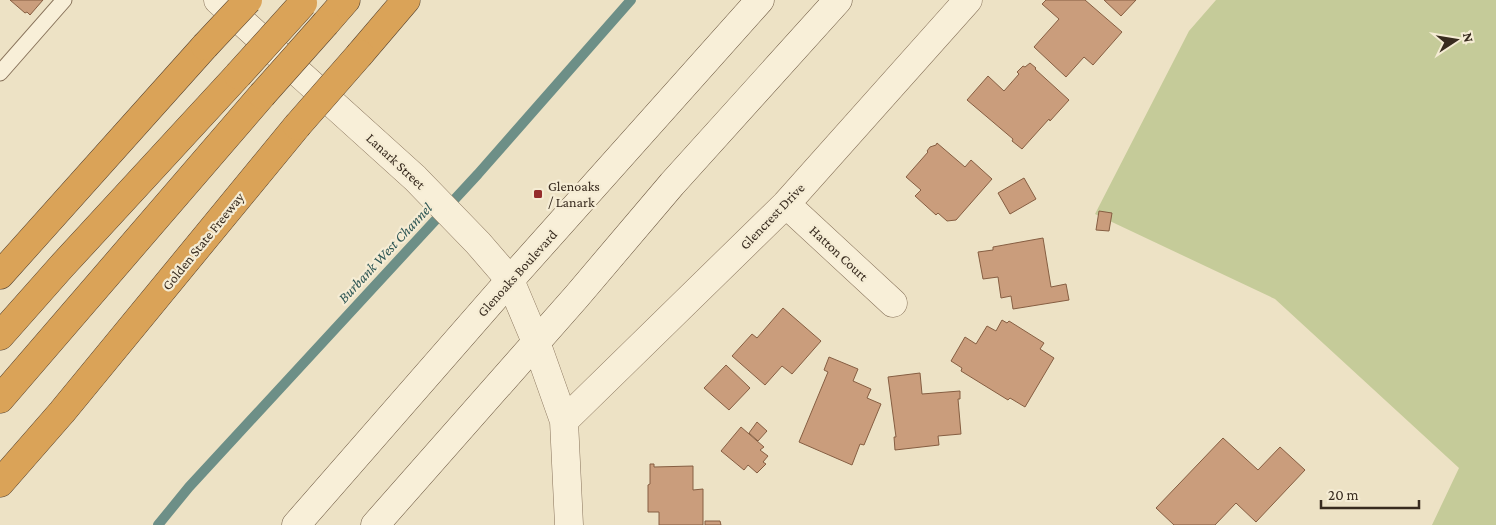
<svg xmlns="http://www.w3.org/2000/svg" width="1496" height="525" viewBox="0 0 1496 525" font-family="'Crimson Pro',serif">
  <style>
    .green { fill: #c5cb99 }
    .lines { fill: none; stroke-linecap: round; stroke-linejoin: round }
    .stream { stroke: #6d8f87; stroke-width: 10 }
    .building { fill: #ca9d7c; stroke: #865e42 }
    .lane-casing { stroke: #88735b; stroke-width: 17 }
    .street-casing { stroke: #88735b; stroke-width: 29 }
    .secondary-casing { stroke: #6a553e; stroke-width: 29 }
    .highway-casing { stroke: #56422f; stroke-width: 29 }
    .lane { stroke: #f8efd8; stroke-width: 15 }
    .street { stroke: #f8efd8; stroke-width: 28 }
    .secondary { stroke: #f8efd8; stroke-width: 28 }
    .highway { stroke: #daa358; stroke-width: 28 }
    .highway-bridge-casing { stroke: #56422f; stroke-width: 29; stroke-linecap: butt }
    .highway-bridge { stroke: #daa358; stroke-width: 28 }
    .poi-dot { fill: #952d2d; stroke: #f5ecd4; stroke-width: 2 }
    .labels { text-anchor: middle; dominant-baseline: central; stroke-width: 4.5; stroke-linejoin: round; paint-order: stroke }
    .street-label { font-size: 14px; fill: #382b1f; stroke: #f5ecd4 }
    .poi-label { font-size: 14px; fill: #382b1f; stroke: #f5ecd4; text-anchor: start }
    .water-label { font-size: 15px; font-style: italic; fill: #2f5755; stroke: #f5ecd4 }
  </style>
  <rect width="100%" height="100%" fill="#ede2c5"/>
  <path class="green" d="M 1216,0 L 1496,0 L 1496,525 L 1432,525 L 1459,468 L 1275,299 L 1095,214 L 1189,31 Z"/>
  <g class="lines">
    <path class="stream" d="M 158,525 L 189,487 L 478,174 L 631,0"/>
  </g>
  <path class="building" d="M 10,0 L 43,0 L 30,15 L 27,12 L 25,13 Z
    M 1046,0 L 1085,0 L 1122,32 L 1093,65 L 1084,57 L 1066,77 L 1034,47 L 1059,19 L 1042,4 Z
    M 1104,0 L 1136,0 L 1121,16 Z
    M 1030,63 L 1036,68 L 1035,69 L 1069,100 L 1050,121 L 1049,119 L 1022,149 L 1012,141 L 1013,139 L 967,100 L 988,76 L 1004,91 L 1019,74 L 1017,72 L 1023,66 L 1025,67 Z
    M 937,143 L 965,167 L 971,160 L 992,179 L 956,220 L 947,221 L 938,213 L 936,215 L 915,196 L 921,190 L 906,177 L 928,152 L 927,151 L 930,147 L 936,145 Z
    M 1024,178 L 1036,199 L 1010,214 L 998,193 Z
    M 1099,211 L 1112,213 L 1109,231 L 1096,230 Z
    M 1043,238 L 1051,287 L 1066,284 L 1069,300 L 1013,309 L 1011,296 L 1001,298 L 998,277 L 983,279 L 978,252 L 993,250 L 993,247 Z
    M 783,308 L 821,341 L 792,374 L 782,366 L 765,385 L 732,356 L 752,334 L 757,338 Z
    M 1002,320 L 1007,323 L 1009,321 L 1044,343 L 1040,349 L 1054,358 L 1025,407 L 1010,398 L 1008,400 L 961,371 L 962,368 L 951,361 L 965,337 L 976,344 L 987,326 L 996,331 Z
    M 829,357 L 858,369 L 853,381 L 871,389 L 867,398 L 881,404 L 864,445 L 860,444 L 852,465 L 799,442 L 828,372 L 824,370 Z
    M 726,365 L 750,388 L 729,410 L 704,388 Z
    M 920,373 L 922,394 L 960,391 L 960,399 L 958,399 L 961,434 L 938,436 L 939,445 L 895,450 L 894,437 L 896,437 L 888,377 Z
    M 757,422 L 767,431 L 758,441 L 749,433 Z
    M 741,427 L 764,447 L 760,450 L 768,456 L 763,462 L 766,464 L 757,473 L 748,465 L 744,470 L 721,451 Z
    M 1223,438 L 1258,470 L 1280,447 L 1305,470 L 1256,522 L 1236,503 L 1215,525 L 1174,525 L 1156,508 Z
    M 650,464 L 654,464 L 654,467 L 693,466 L 693,490 L 703,489 L 703,525 L 659,525 L 659,512 L 648,512 L 648,485 L 650,484 Z
    M 705,521 L 720,521 L 721,525 L 705,525 Z"/>
  <g class="lines">
    <g class="lane-casing">
      <path id="lane" d="M 0,73 L 64,0"/>
    </g>
    <g class="street-casing">
      <path id="street" d="M 218,0 L 415,178 L 478,243 L 510,280 L 536,342 L 564,421 L 569,525
        M 786,204 L 893,303
        M 564,421 L 786,204 L 968,0"/>
    </g>
    <g class="secondary-casing">
      <path id="secondary" d="M 296,525 L 510,280 L 760,0
        M 375,525 L 577,296 L 672,184 L 838,0"/>
    </g>
    <g class="highway-casing">
      <path id="highway" d="M 326,23 L 346,0
        M 360,54 L 406,0
        M 0,275 L 205,46
        M 0,336 L 61,267 L 238,75
        M 0,399 L 262,95
        M 0,483 L 62,412 L 297,126"/>
    </g>
    <use href="#lane" class="lane"/>
    <use href="#street" class="street"/>
    <use href="#secondary" class="secondary"/>
    <use href="#highway" class="highway"/>
    <g class="highway-bridge-casing">
      <path id="highway-bridge" d="M 205,46 L 248,0
        M 238,75 L 303,3
        M 262,95 L 326,23
        M 297,126 L 360,54"/>
    </g>
    <use href="#highway-bridge" class="highway-bridge"/>
  </g>
  <rect class="poi-dot" x="533" y="189" width="10" height="10" rx="2.5"/>
  <g class="labels">
    <g class="street-label">
      <text transform="translate(396 161) rotate(43)">Lanark Street</text>
      <text transform="translate(772 216) rotate(-46)">Glencrest Drive</text>
      <text transform="translate(203 241) rotate(-51)">Golden State Freeway</text>
      <text transform="translate(839 253) rotate(43)">Hatton Court</text>
      <text transform="translate(517 273) rotate(-48)">Glenoaks Boulevard</text>
    </g>
    <g class="poi-label">
      <text x="548" y="186">Glenoaks<tspan x="548" dy="16">/ Lanark</tspan></text>
    </g>
    <g class="water-label">
      <text transform="translate(385 253) rotate(-47)">Burbank West Channel</text>
    </g>
  </g>
  <g transform="translate(1456 40) rotate(78)" stroke="#f5ecd4" stroke-width="4" paint-order="stroke">
  <path d="M0-4L9 19L0 12L-9 19Z" fill="#382b1f"/>
  <text y="-8" font-size="14" font-weight="bold" text-anchor="middle" fill="#382b1f">N</text>
  </g>
  <path d="M1321 500v8h98v-8" fill="none" stroke="#382b1f" stroke-width="2.5"/>
  <text x="1328" y="500" font-size="15" fill="#382b1f" stroke="#f5ecd4" stroke-width="4" paint-order="stroke">20 m</text>
</svg>
